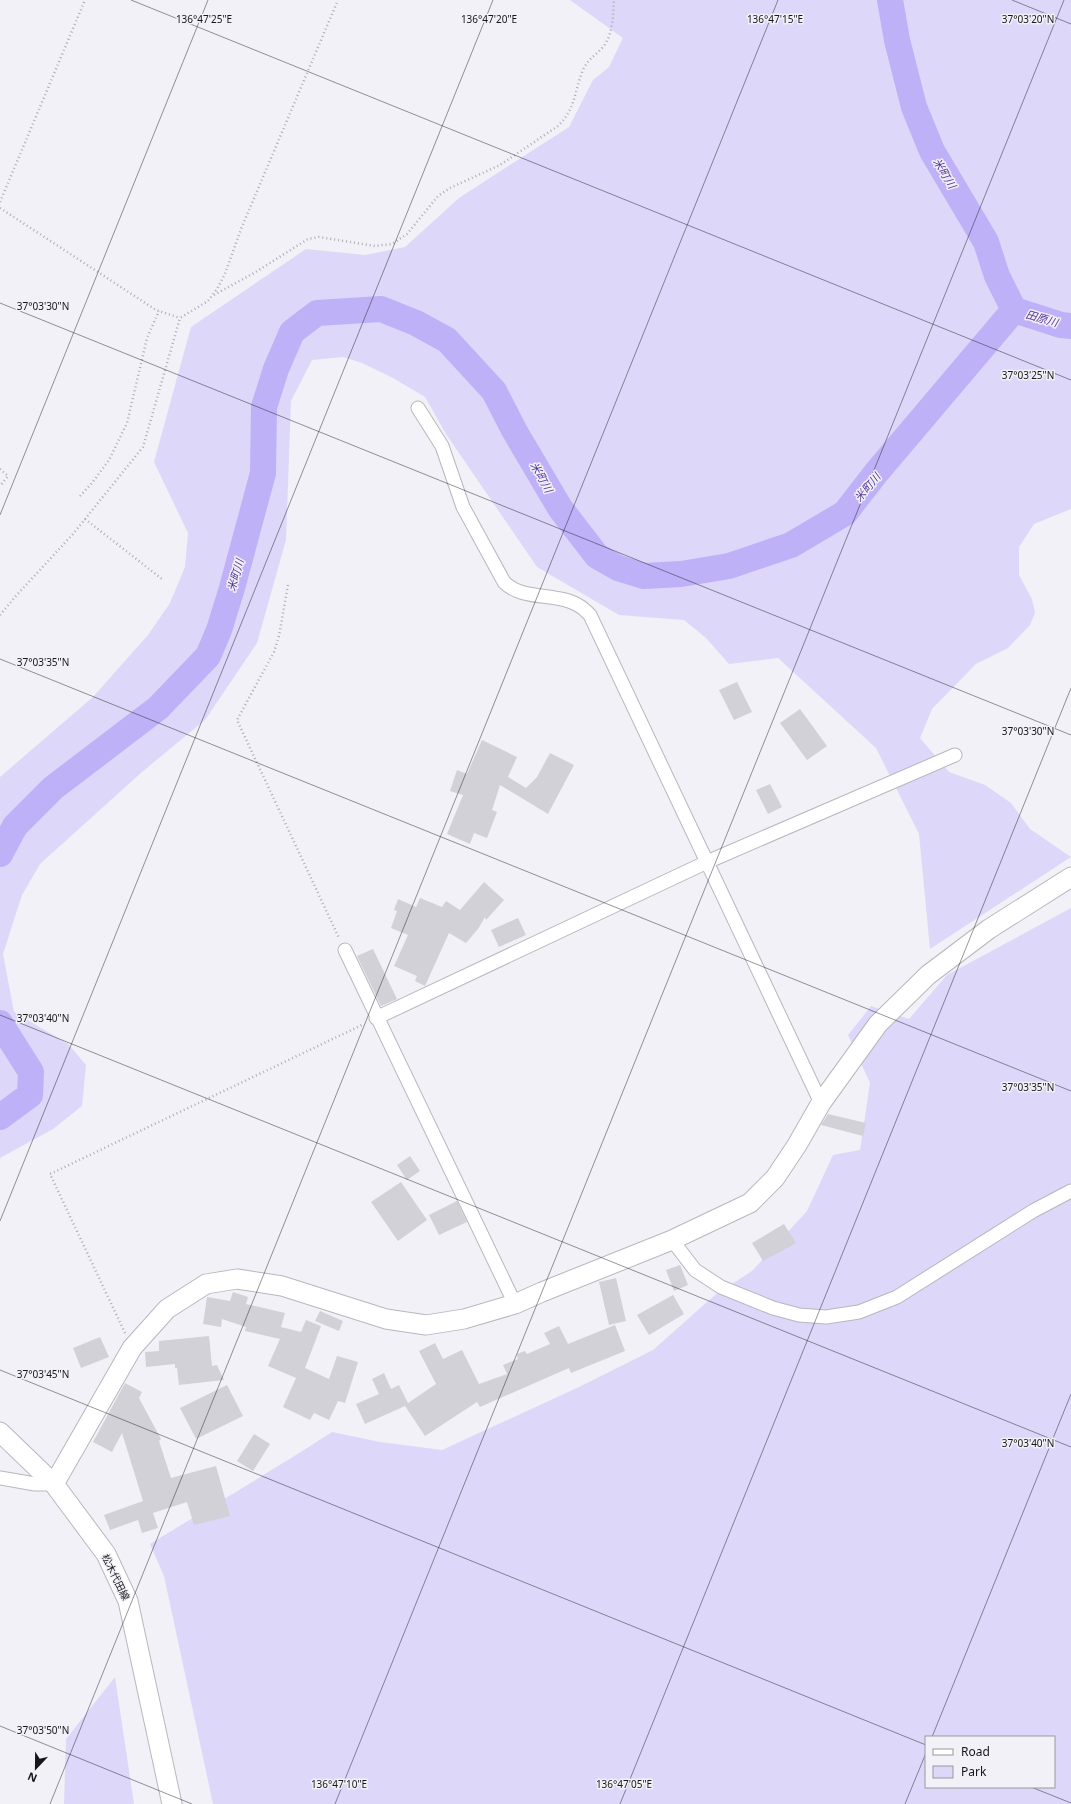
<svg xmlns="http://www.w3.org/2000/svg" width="1071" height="1804" viewBox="0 0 1071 1804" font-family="'Noto Sans','Noto Sans JP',sans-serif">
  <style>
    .green { fill: #ddd7f9; fill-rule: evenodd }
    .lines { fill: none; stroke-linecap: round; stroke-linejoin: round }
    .river { stroke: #bfb1f7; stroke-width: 26 }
    .building { fill: #d2d1d8 }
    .street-casing { stroke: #b8b7be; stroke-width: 15 }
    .secondary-casing { stroke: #b8b7be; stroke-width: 21 }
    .path { stroke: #aeadb2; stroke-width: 2.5; stroke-dasharray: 1 3; stroke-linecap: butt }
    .street { stroke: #fff; stroke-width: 13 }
    .secondary { stroke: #fff; stroke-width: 19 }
    .ticks { fill: none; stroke: #161618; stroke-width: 1; stroke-opacity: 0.45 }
    .labels { text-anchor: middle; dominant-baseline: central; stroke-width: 3; stroke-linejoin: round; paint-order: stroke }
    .street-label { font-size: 10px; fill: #161618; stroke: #f2f1f8 }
    .water-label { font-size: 11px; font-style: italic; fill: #553699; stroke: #f2f1f8 }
    .ticks-label { font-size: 10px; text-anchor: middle; fill: #161618; stroke: #f2f1f8; stroke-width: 3; stroke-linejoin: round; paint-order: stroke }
  </style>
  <rect width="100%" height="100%" fill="#f2f1f8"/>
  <path class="green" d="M 570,0 L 1071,0 L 1071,509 L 1034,524 L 1019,547 L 1019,575 L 1032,599 L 1035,613 L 1030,625 L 1008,648 L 976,664 L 932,709 L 920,738 L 949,772 L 985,785 L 1011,803 L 1030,829 L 1071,857 L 930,949 L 919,834 L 876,748 L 778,658 L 729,664 L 706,638 L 684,620 L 619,615 L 537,567 L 446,434 L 425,397 L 393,378 L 362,363 L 343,357 L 312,360 L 291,401 L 286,540 L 257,643 L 205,720 L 142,772 L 40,864 L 22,895 L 3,954 L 14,1012 L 68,1044 L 86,1065 L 82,1106 L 53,1129 L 0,1158 L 0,777 L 93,697 L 148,635 L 170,603 L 185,567 L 188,533 L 154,462 L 191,327 L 306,249 L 365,255 L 405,247 L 459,198 L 569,127 L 593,80 L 609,67 L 623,38 Z
    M 1071,908 L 1071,1804 L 213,1804 L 164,1576 L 150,1544 C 210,1507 272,1471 332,1432 L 380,1442 L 442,1450 L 579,1387 L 653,1350 L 715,1295 L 752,1271 L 807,1211 L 833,1155 L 860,1150 L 870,1083 L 848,1035 L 871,1006 L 909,1019 L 947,975 ZM 926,1737 L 1054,1737 L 1054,1787 L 926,1787 Z
    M 115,1677 L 134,1804 L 64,1804 L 66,1739 Z"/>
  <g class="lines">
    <path class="river" d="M 890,0 L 897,40 L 914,107 L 932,151 L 986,242 L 997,276 L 1014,310
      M 1014,310 L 1061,325 L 1071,326
      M 0,854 L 15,826 L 53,788 L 158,708 L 208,656 L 219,630 L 232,588 L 263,473 L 264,407 L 276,369 L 292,332 L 317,313 L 381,309 L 416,323 L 447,340 L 494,391 L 514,430 L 560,508 L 597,556 L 618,568 L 644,576 L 681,574 L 729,566 L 791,545 L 845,513 L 876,473 L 1014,310
      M 0,1023 L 31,1072 L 30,1095 L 0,1117"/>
  </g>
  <path class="building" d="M 737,682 L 752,712 L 734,720 L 719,690 Z
    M 800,709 L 827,746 L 807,760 L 780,723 Z
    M 482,740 L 517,757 L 508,777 L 526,788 L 537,777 L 550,753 L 574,765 L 548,814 L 500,785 L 492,810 L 497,812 L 487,838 L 474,833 L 470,844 L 447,834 L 463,795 L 450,791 L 457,770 L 467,774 Z
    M 770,784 L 782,807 L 768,814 L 756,790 Z
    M 484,882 L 504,900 L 486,920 L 485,917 L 478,929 L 466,943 L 449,933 L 425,986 L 415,981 L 417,976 L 394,966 L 408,935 L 391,928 L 397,911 L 394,910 L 398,899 L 416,907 L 420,898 L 442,907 L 446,901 L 460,910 Z
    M 518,918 L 526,935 L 499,947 L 491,930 Z
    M 373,949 L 397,999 L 381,1006 L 357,956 Z
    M 828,1114 L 866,1123 L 863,1136 L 821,1125 Z
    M 410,1156 L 420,1171 L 407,1180 L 397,1165 Z
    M 401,1182 L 427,1220 L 398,1241 L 371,1202 Z
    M 457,1201 L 467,1222 L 439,1235 L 429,1215 Z
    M 784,1224 L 796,1243 L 763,1261 L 752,1243 Z
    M 680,1265 L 688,1285 L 674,1291 L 666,1270 Z
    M 616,1278 L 626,1321 L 609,1325 L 599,1282 Z
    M 233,1292 L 248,1297 L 246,1304 L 285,1313 L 281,1327 L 301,1332 L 306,1320 L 321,1326 L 305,1368 L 329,1379 L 337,1356 L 358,1362 L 345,1403 L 338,1401 L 329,1420 L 314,1413 L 310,1420 L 283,1407 L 296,1378 L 268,1366 L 280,1339 L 245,1331 L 246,1327 L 222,1319 L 221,1327 L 203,1324 L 207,1297 L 230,1301 Z
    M 673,1295 L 684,1314 L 649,1335 L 637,1315 Z
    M 320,1311 L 343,1321 L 339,1331 L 315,1321 Z
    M 615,1325 L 625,1351 L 571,1373 L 569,1368 L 480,1407 L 477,1402 L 425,1436 L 405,1406 L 365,1424 L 356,1404 L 379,1394 L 372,1379 L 384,1373 L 391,1389 L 399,1385 L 408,1403 L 436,1384 L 419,1351 L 435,1343 L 443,1359 L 462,1350 L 479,1384 L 507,1374 L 503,1365 L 518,1359 L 517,1354 L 525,1351 L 527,1354 L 550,1344 L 544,1333 L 559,1326 L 568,1344 Z
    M 209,1336 L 212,1366 L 217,1365 L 224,1380 L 179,1385 L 177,1368 L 175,1368 L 175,1364 L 146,1367 L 145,1352 L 159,1351 L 159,1341 Z
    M 100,1337 L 109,1357 L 81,1368 L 73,1348 Z
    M 125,1383 L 142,1392 L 139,1398 L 161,1439 L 159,1441 L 171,1478 L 216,1466 L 230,1516 L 194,1525 L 187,1502 L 153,1513 L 158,1528 L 142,1533 L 138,1520 L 110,1530 L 104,1515 L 143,1501 L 122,1433 L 112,1452 L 93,1442 Z
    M 227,1385 L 243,1416 L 196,1439 L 180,1408 Z
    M 254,1434 L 270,1444 L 253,1471 L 237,1461 Z"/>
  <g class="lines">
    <g class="street-casing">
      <path id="street" d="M 418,408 L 442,446 L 463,507 L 504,582 C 523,602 558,591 581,607 C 584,609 587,612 590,615 L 821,1103
        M 345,950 L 515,1304
        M 376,1018 L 707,862 L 955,755
        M 672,1240 L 695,1270 L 721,1287 L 773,1308 L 799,1315 L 826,1317 L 859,1312 L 897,1297 L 1033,1211 L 1071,1191
        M 0,1478 L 35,1484 L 54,1484"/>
    </g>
    <g class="secondary-casing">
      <path id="secondary" d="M 0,1432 L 54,1484 L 106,1554 L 128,1601 L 172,1804
        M 54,1484 L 132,1348 L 167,1309 L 206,1284 L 237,1279 L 282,1286 L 386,1319 L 426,1325 L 464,1319 L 515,1304 L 542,1292 L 672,1240 L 750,1203 L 775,1178 L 797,1145 L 821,1103 L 878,1024 L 928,975 L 989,929 L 1071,877"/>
    </g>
    <path class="path" d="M 0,202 L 85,0
      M 0,208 L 156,310 L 180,318
      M 214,295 L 254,273 L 308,239 L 319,237 L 375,246 L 392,244 L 407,234 L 438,196 L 450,188 L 500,165 L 558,126 C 576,108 574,92 583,70 C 587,60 596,55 603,47 C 613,35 613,15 614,0
      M 0,469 L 8,476 L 0,486
      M 80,496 L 92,483 L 109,460 L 127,423 L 147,338 L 159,311
      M 85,519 L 162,579
      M 288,585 L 279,636 L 274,652 L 237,720 L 339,938
      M 0,615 L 15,597 L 73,534 L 143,447 L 180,318 L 208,301 L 217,289 L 225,274 L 241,229 L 338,0
      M 125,1333 L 50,1174 L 364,1024"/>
    <use href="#street" class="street"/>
    <use href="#secondary" class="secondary"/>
  </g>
  <path class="ticks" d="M 131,0 L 1071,380M 1012,0 L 1071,24M 0,303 L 1071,735M 0,515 L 208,0M 0,659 L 1071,1091M 0,1015 L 1071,1447M 0,1221 L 493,0M 0,1370 L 926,1745M 0,1726 L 192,1804M 932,1737 L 1071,1394M 1031,1787 L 1071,1803M 50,1804 L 778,0M 335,1804 L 1064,0M 620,1804 L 1071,688M 905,1804 L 926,1753"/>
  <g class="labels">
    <g class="street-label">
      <text transform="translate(116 1577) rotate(64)">松木代田線</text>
    </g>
    <g class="water-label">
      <text transform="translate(945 173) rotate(59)">米町川</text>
      <text transform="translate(1042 318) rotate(16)">田原川</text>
      <text transform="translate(542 477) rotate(61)">米町川</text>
      <text transform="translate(867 487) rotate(-50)">米町川</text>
      <text transform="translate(235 575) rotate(-74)">米町川</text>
    </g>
  </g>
  <g class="ticks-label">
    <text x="204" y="23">136°47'25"E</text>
    <text x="489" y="23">136°47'20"E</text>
    <text x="775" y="23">136°47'15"E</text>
    <text x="1028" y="23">37°03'20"N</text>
    <text x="43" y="310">37°03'30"N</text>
    <text x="1028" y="379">37°03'25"N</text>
    <text x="43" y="666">37°03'35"N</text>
    <text x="1028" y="735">37°03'30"N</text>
    <text x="43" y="1022">37°03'40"N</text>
    <text x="1028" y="1091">37°03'35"N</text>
    <text x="43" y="1378">37°03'45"N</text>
    <text x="1028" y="1447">37°03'40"N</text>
    <text x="43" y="1734">37°03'50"N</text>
    <text x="339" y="1788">136°47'10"E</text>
    <text x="624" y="1788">136°47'05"E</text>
  </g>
  <rect x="925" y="1736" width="130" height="52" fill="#f2f1f8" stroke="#9a999e"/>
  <rect x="933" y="1749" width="20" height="6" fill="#ffffff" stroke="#9a999e"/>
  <text x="961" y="1756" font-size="12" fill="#161618">Road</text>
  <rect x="933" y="1766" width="20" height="12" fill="#ddd7f9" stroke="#9a999e"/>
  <text x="961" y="1776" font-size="12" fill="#161618">Park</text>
  <g transform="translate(36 1768) rotate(202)" stroke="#f2f1f8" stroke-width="3" paint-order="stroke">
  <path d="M0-3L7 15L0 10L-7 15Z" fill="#161618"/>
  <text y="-6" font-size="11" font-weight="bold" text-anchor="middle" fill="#161618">N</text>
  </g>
</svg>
